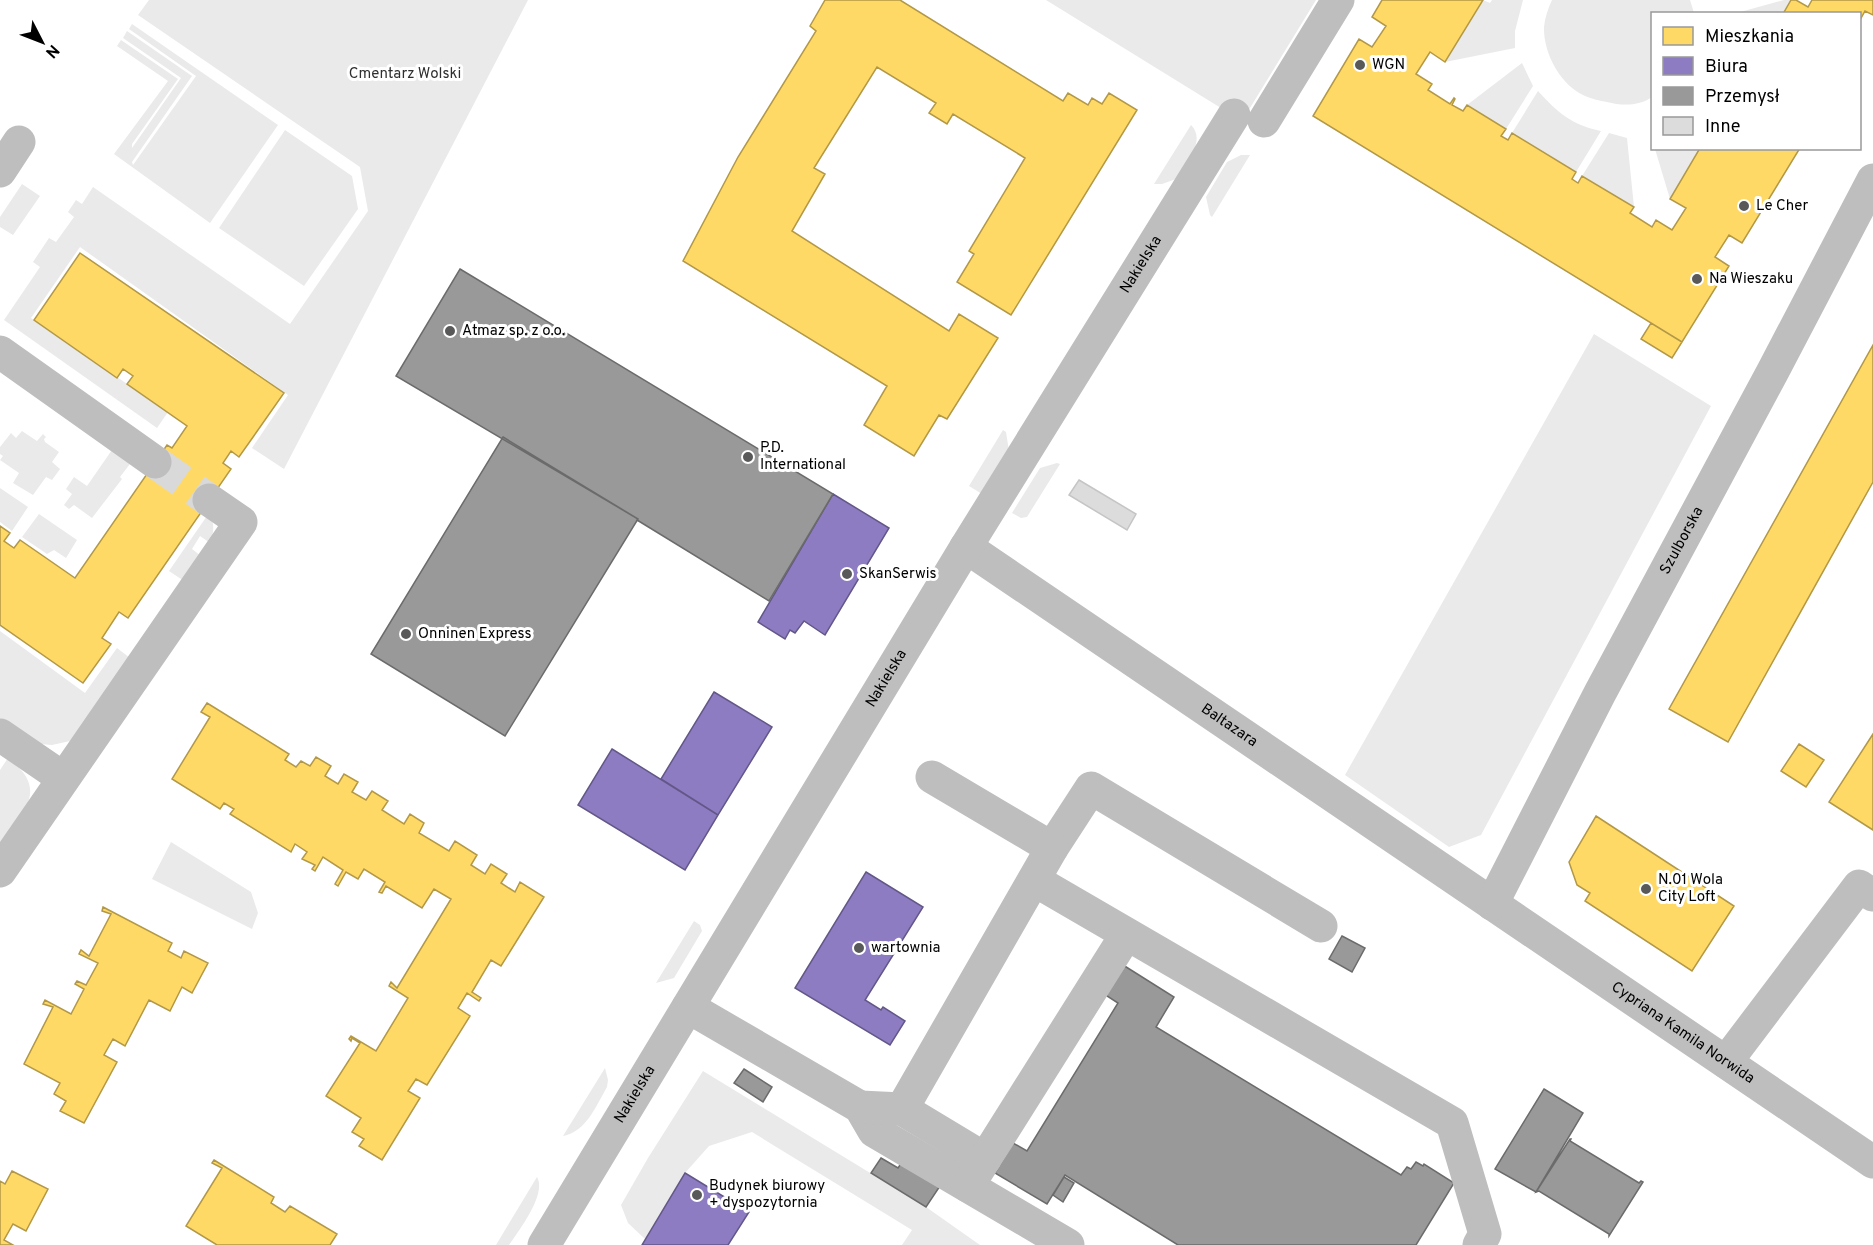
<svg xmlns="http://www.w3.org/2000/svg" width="1873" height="1245" viewBox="0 0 1873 1245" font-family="Overpass,sans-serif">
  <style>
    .green { fill: #eaeaea }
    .homes { fill: #ffd966; stroke: #b29847; stroke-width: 1.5 }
    .offices { fill: #8e7cc3; stroke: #635788; stroke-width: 1.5 }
    .industry { fill: #999; stroke: #6b6b6b; stroke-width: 1.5 }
    .building { fill: #dcdcdc; stroke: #c5c5c5; stroke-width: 1.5 }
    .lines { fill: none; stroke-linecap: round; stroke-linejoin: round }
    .minor-tunnel { stroke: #d9d9d9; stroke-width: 33; stroke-dasharray: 33 16; stroke-linecap: butt }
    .minor { stroke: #bebebe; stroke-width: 33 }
    .poi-dot { fill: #595959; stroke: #fff; stroke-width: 2 }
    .labels { text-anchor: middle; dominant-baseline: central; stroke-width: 6; stroke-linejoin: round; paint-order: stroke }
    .poi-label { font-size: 15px; fill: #000; stroke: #fff; text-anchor: start }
    .park-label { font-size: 15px; fill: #2f2f2f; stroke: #fff }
    .street-label { font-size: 15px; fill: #000; stroke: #fff }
  </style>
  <rect width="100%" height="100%" fill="#fff"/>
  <path class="green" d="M 149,0 L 528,0 L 284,469 L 252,448 L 288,395 L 80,247 L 31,318 L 168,412 L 157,428 L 4,320 L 40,267 L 33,262 L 49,238 L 56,242 L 74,217 L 68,212 L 76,200 L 82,204 L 93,187 L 290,324 L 368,211 L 360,167 L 138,15 Z
    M 1046,0 L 1316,0 L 1242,121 Z
    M 1483,0 L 1490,3 L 1492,0 L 1523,0 L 1515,31 L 1515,48 L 1445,62 Z
    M 1552,0 L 1690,0 L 1694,13 L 1652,14 L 1652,97 C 1640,106 1622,106 1607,102 C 1600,101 1592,99 1585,96 C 1561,86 1543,53 1544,27 C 1545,17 1548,9 1552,0 Z
    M 1784,0 L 1791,0 L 1783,13 L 1733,14 Z
    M 132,24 L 278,125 L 210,223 L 114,154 L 168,81 L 117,46 L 121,40 L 178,79 L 132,144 L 132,148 L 181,78 L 123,38 L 127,31 L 192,76 L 132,162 L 133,165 L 196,76 L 129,29 Z
    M 1522,63 L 1533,86 L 1506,129 L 1467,105 Z
    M 1538,91 C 1558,113 1572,125 1601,131 L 1576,172 L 1512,133 Z
    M 1191,125 C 1207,141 1185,164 1176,179 L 1162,184 L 1154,184 Z
    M 285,130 L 352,176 L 358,209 L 304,286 L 219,228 Z
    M 1609,133 L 1627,138 L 1634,207 L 1582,176 Z
    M 1655,149 L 1700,149 L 1670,199 Z
    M 1241,155 L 1250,155 L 1212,217 L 1210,215 L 1206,197 L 1227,162 Z
    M 22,184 L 40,196 L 13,235 L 0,227 L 0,217 Z
    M 1594,334 L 1711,406 L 1481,835 L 1449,847 L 1345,775 Z
    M 1003,430 L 1006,432 L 1009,451 L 982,494 L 969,486 Z
    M 22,431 L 37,441 L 43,434 L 46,437 L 44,439 L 45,442 L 59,452 L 52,462 L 60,469 L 52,480 L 46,477 L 33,495 L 13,483 L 19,473 L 0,460 L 3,456 L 0,454 L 0,447 L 11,433 L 16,438 Z
    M 114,447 L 133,460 L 120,477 L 122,479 L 92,518 L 74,505 L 69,509 L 64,505 L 72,494 L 66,489 L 74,477 L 87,486 Z
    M 1057,463 L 1060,464 L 1027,517 L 1021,518 L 1012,513 L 1040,468 Z
    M 0,488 L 28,507 L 12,531 L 0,522 Z
    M 209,513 C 215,523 214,532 210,543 L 200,536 L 192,549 L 201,556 L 184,581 L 169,571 Z
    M 39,514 L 77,540 L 66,558 L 54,550 L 47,554 L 22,537 Z
    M 0,631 L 85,693 L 117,648 L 130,658 L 75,737 L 70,741 L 52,745 L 41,744 L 0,719 Z
    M 8,758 C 51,790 22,813 0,847 L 0,770 Z
    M 171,842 L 251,892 L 258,913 L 252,929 L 152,879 Z
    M 694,921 L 700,925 L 702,931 L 674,978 L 656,983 Z
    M 605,1068 L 608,1080 L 607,1087 C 596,1106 586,1132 563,1136 Z
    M 703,1071 L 926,1207 L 980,1245 L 902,1245 L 912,1230 L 752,1132 L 709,1146 L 685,1173 L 645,1239 L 628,1223 L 621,1205 L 648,1158 Z
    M 537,1177 C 547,1194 519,1230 509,1245 L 496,1245 Z"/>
  <path class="homes" d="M 825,0 L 900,0 L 1063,101 L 1068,93 L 1088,105 L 1092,98 L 1102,104 L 1109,93 L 1137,110 L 1011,315 L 957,282 L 974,254 L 969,251 L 1025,158 L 953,114 L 947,124 L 929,113 L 936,103 L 877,67 L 814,168 L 825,174 L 792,231 L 949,331 L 959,314 L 998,338 L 947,419 L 939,415 L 914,456 L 864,425 L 887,386 L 683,261 L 738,157 L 816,31 L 810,26 Z
    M 1382,0 L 1483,0 L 1445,62 L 1430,52 L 1416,74 L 1432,84 L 1428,90 L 1450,104 L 1454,98 L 1455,99 L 1452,105 L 1463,111 L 1467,105 L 1506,129 L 1501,136 L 1508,140 L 1512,133 L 1576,172 L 1572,179 L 1578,183 L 1582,176 L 1634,207 L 1630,213 L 1652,227 L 1656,220 L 1672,230 L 1686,208 L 1670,199 L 1700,148 L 1800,148 L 1742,243 L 1729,235 L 1715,257 L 1729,266 L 1682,342 L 1313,116 L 1359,39 L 1372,47 L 1386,26 L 1372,17 Z
    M 1791,0 L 1796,0 L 1808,7 L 1812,0 L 1873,0 L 1873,15 L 1865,11 L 1860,20 L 1860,14 L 1783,14 Z
    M 80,253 L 284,393 L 239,457 L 231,451 L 223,463 L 231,469 L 128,618 L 119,612 L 102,638 L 111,644 L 83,683 L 0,625 L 0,526 L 10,533 L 4,541 L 14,548 L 20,540 L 75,578 L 167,445 L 172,448 L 187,426 L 127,384 L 133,376 L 123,369 L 117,378 L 34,320 Z
    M 1651,323 L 1682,342 L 1672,358 L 1641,339 Z
    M 1873,345 L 1873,482 L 1728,742 L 1669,709 Z
    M 207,703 L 289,754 L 285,760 L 296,767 L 301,761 L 310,766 L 316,757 L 331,766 L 325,776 L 338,784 L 344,774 L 358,782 L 352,792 L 366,800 L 372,791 L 388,801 L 382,810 L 404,824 L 410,814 L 424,823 L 419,833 L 449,851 L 455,841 L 477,855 L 471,865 L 485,874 L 491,864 L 507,874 L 501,883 L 515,892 L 520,882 L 544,897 L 501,966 L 491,960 L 472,992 L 481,998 L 479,1001 L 467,993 L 458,1008 L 470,1016 L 427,1085 L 416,1079 L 408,1091 L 420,1098 L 382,1160 L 359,1146 L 364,1139 L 352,1132 L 361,1118 L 326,1096 L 360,1043 L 352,1038 L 351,1041 L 349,1039 L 351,1036 L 376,1051 L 408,998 L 389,986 L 391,982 L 397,988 L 451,899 L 434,889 L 422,908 L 386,886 L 382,893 L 379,892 L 385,882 L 364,869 L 358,879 L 346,872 L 338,886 L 335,884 L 343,870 L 323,857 L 315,871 L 312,869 L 315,865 L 302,859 L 307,852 L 295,844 L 291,852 L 230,814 L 234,809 L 224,803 L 220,809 L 172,779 L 210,717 L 201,712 Z
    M 1873,734 L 1873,830 L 1829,802 Z
    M 1799,744 L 1824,760 L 1806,787 L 1781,771 Z
    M 1596,816 L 1734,906 L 1692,971 L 1585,901 L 1590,893 L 1577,885 L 1569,862 Z
    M 103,907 L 172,943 L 168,951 L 181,958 L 184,951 L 208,963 L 192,993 L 182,987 L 170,1011 L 149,1000 L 125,1046 L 113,1039 L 104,1055 L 117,1062 L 84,1123 L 60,1111 L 66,1101 L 54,1094 L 60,1083 L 24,1064 L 53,1007 L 43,1004 L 45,1000 L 71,1014 L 84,989 L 75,984 L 77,981 L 86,985 L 98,963 L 79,954 L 81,950 L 89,956 L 111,914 L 102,911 Z
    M 214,1160 L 274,1197 L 271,1203 L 285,1212 L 290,1206 L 337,1234 L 330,1245 L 217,1245 L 186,1226 L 222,1168 L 212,1163 Z
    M 12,1171 L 48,1189 L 26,1231 L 13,1224 L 4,1240 L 13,1245 L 0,1245 L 0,1181 L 5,1184 Z"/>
  <path class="offices" d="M 833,494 L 889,528 L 825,635 L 804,621 L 795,633 L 790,630 L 785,639 L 758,622 Z
    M 714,692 L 772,727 L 718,815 L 661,779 Z
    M 612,749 L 718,815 L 685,870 L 578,805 Z
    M 866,872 L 923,907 L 865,1000 L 881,1010 L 883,1007 L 905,1021 L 890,1045 L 795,988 Z
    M 685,1173 L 749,1212 L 728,1245 L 642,1245 Z"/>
  <path class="industry" d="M 460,269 L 833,494 L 769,601 L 637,520 L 638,519 L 396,376 Z
    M 503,437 L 638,519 L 505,736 L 371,654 Z
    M 1342,936 L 1365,948 L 1352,972 L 1329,959 Z
    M 1123,965 L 1174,997 L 1156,1027 L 1401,1175 L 1407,1167 L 1411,1169 L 1416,1162 L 1423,1166 L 1424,1164 L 1454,1183 L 1416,1245 L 1178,1245 L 1065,1175 L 1047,1204 L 995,1173 L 1013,1143 L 1027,1151 L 1118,1003 L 1104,994 Z
    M 744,1069 L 772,1087 L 763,1102 L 734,1083 Z
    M 1544,1089 L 1583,1113 L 1536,1192 L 1495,1169 Z
    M 1570,1139 L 1571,1139 L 1570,1141 L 1639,1183 L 1641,1181 L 1643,1182 L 1609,1236 L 1609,1234 L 1539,1191 L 1536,1192 Z
    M 881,1158 L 898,1168 L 902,1162 L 940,1186 L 926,1207 L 871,1173 Z
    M 1064,1177 L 1074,1183 L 1063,1202 L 1053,1195 Z"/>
  <path class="building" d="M 1079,480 L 1136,514 L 1127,530 L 1069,495 Z"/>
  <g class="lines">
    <path class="minor-tunnel" d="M 155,462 L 209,500"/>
    <g class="minor">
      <path d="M 1264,121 L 1338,0"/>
      <path d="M 0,171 L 19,142"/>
      <path d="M 0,352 L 155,462"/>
      <path id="s1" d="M 966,547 L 1873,1162"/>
      <path d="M 0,735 L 63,778"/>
      <path d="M 1052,848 L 1091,788 L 1321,926"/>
      <path d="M 0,871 L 241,522 L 209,500"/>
      <path d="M 1034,880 L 1452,1123 L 1485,1234 L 1479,1245"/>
      <path id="s2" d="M 1492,904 L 1600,693 L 1773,371 L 1873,180"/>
      <path d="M 688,1007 L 860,1107 L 874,1131 L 1068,1245"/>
      <path d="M 1726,1062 L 1859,886 L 1873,895"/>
      <path d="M 860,1107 L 902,1109 L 1052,848 L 932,777"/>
      <path d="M 902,1109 L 985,1159"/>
      <path d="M 968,1186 L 1126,935"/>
      <path id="s3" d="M 544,1245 L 966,547 L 1234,115"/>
    </g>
  </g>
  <g class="poi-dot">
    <circle cx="1360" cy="65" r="6"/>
    <circle cx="1744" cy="206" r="6"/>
    <circle cx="1697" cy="279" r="6"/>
    <circle cx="450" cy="331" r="6"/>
    <circle cx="748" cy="457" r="6"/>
    <circle cx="847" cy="574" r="6"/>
    <circle cx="406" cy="634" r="6"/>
    <circle cx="1646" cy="889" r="6"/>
    <circle cx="859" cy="948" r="6"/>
    <circle cx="697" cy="1195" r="6"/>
  </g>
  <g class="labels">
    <g class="poi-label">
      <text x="1372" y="65">WGN</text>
      <text x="1756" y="206">Le Cher</text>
      <text x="1709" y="279">Na Wieszaku</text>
      <text x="462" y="331">Atmaz sp. z o.o.</text>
      <text x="760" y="448">P.D.<tspan x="760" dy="17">International</tspan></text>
      <text x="859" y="574">SkanSerwis</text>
      <text x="418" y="634">Onninen Express</text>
      <text x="1658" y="880">N.01 Wola<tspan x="1658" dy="17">City Loft</tspan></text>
      <text x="871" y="948">wartownia</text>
      <text x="709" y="1186">Budynek biurowy<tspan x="709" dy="17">+ dyspozytornia</tspan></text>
    </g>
    <g class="park-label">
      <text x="405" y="74">Cmentarz Wolski</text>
    </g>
    <g class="street-label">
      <text stroke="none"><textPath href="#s3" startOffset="1148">Nakielska</textPath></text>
      <text stroke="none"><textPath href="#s2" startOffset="410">Szulborska</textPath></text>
      <text stroke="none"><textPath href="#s3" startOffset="662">Nakielska</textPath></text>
      <text stroke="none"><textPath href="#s1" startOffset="318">Baltazara</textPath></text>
      <text stroke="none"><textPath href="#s1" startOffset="866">Cypriana Kamila Norwida</textPath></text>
      <text stroke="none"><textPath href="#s3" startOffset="176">Nakielska</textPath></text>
    </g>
  </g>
  <rect x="1651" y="12" width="210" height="138" fill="#ffffff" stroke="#999999" stroke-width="1.5"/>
  <rect x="1663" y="27" width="30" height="18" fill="#ffd966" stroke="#999999" stroke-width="1.5"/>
  <text x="1705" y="42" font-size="18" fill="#000000">Mieszkania</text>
  <rect x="1663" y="57" width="30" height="18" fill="#8e7cc3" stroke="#999999" stroke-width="1.5"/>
  <text x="1705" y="72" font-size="18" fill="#000000">Biura</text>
  <rect x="1663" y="87" width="30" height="18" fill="#999999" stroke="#999999" stroke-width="1.5"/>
  <text x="1705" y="102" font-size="18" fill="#000000">Przemysł</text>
  <rect x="1663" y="117" width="30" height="18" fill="#dcdcdc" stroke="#999999" stroke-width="1.5"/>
  <text x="1705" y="132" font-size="18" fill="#000000">Inne</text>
  <g transform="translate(42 42) rotate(132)" stroke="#ffffff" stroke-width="4.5" paint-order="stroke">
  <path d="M0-4.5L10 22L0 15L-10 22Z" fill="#000000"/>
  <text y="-9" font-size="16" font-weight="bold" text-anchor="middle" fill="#000000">N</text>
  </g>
</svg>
